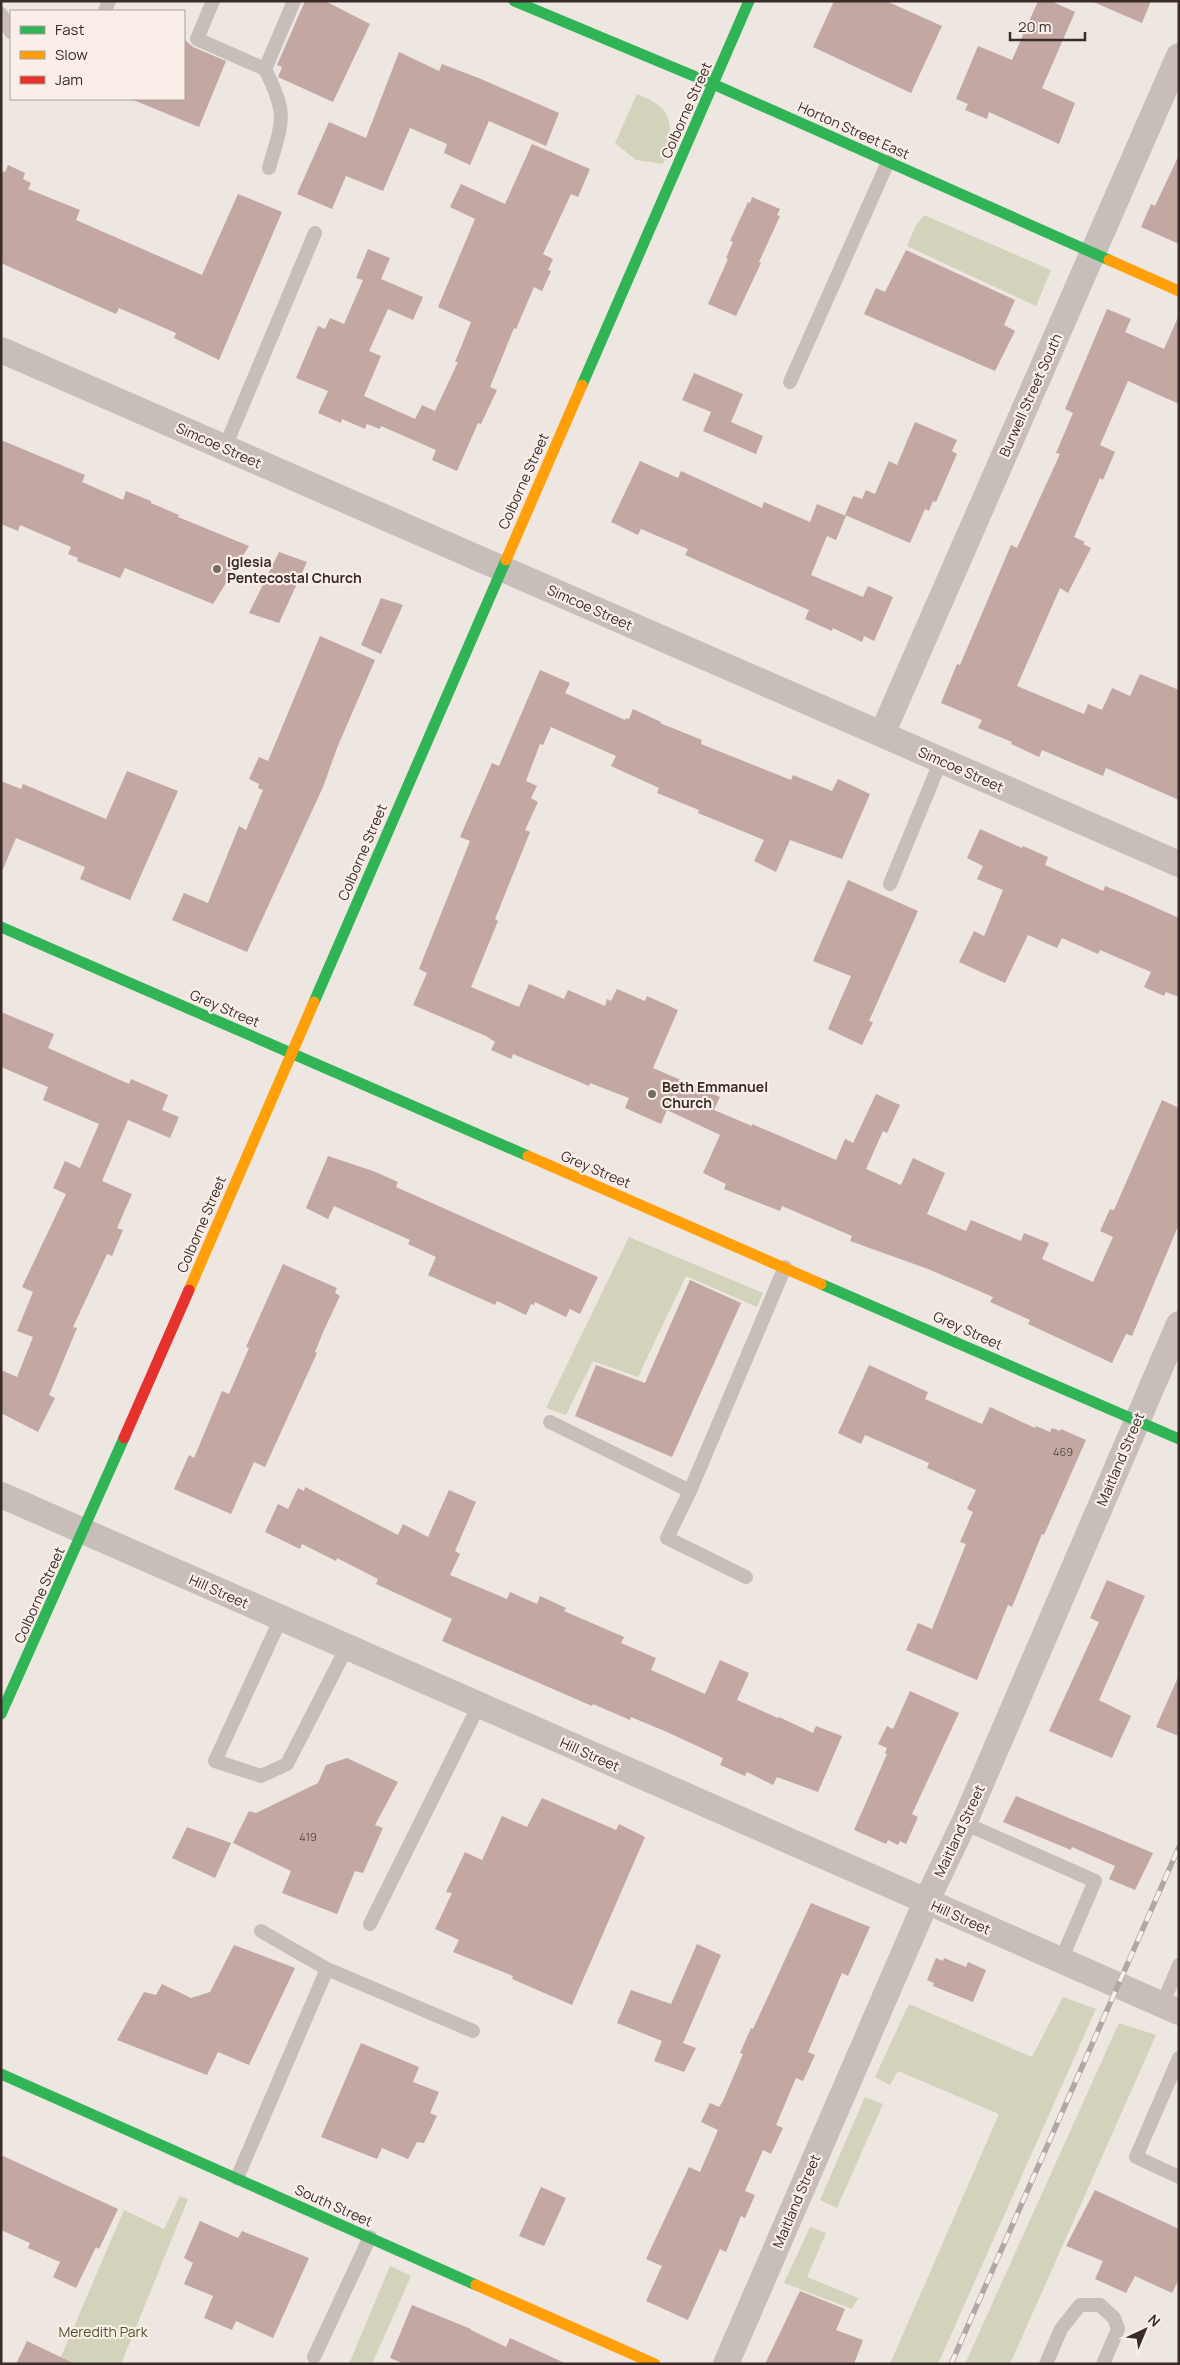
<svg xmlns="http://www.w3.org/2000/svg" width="1180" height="2365" viewBox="0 0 1180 2365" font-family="Manrope,sans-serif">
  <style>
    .green { fill: #d2d3ba }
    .building { fill: #c2a7a2 }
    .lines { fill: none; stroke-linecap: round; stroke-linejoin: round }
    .lane { stroke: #c7beba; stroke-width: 14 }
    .street { stroke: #c7beba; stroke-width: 26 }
    .fast { stroke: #30b455; stroke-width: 11 }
    .slow { stroke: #ff9f0a; stroke-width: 11 }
    .jam { stroke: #e5322d; stroke-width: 11 }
    .rail-casing { stroke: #afa8a4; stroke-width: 5.5 }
    .rail { stroke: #faefe8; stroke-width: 4; stroke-dasharray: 11; stroke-linecap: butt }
    .poi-dot { fill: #786c69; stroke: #faefe8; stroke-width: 2 }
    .labels { text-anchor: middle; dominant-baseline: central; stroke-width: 4.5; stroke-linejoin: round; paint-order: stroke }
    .number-label { font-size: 11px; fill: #5a4a46 }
    .street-label { font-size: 14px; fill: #382b28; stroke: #faefe8 }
    .poi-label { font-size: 14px; font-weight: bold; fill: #382b28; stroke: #faefe8; text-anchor: start }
    .park-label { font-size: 14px; fill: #4d572b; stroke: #faefe8 }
  </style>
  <rect width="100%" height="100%" fill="#eee6e1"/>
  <path class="green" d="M 637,94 C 644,97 652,100 658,105 C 677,119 669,146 663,164 L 636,160 L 615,143 Z
    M 924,215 L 1051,270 L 1036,306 L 907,246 L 915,227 Z
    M 629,1237 L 763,1293 L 757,1307 L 686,1276 L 638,1377 L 593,1361 L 566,1415 L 546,1408 Z
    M 1063,1997 L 1096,2009 L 938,2364 L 890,2364 L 999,2114 L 898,2071 L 890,2085 L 875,2077 L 909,2004 L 1032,2057 Z
    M 1119,2023 L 1156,2035 L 1010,2364 L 965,2364 Z
    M 865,2097 L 883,2104 L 837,2208 L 820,2200 Z
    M 180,2196 L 188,2199 L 121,2364 L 58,2364 L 124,2210 L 164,2229 Z
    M 810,2227 L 826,2233 L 807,2277 L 858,2298 L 852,2309 L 784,2283 Z
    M 390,2266 L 411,2276 L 372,2364 L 349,2364 Z"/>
  <path class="building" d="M 305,1 L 325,1 L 370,24 L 333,102 L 278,77 L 282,67 L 277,65 Z
    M 834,1 L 886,1 L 942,26 L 911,93 L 813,47 Z
    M 1038,1 L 1051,1 L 1075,12 L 1042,88 L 1075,103 L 1059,144 L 989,112 L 987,119 L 965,110 L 968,104 L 956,99 L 978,46 L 1012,60 Z
    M 1091,1 L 1151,1 L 1142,23 Z
    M 184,39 L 193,47 L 226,61 L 199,127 L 131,99 L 184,99 Z
    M 399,52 L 439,71 L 442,64 L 481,79 L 559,113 L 546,146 L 489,121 L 470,165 L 444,153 L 447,144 L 410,128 L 383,191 L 346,176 L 332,209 L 297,194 L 329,122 L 366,138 Z
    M 532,144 L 590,169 L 578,197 L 571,194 L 543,254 L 553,259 L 548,270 L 551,271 L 542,291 L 534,287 L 516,329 L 514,328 L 490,387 L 497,390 L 481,424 L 478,423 L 457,471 L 432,460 L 436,450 L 381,426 L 380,429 L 367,424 L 365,429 L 342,419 L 341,423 L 318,413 L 328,391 L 296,378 L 318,326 L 325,329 L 330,318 L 344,324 L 363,280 L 356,278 L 368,249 L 390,258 L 381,279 L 423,297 L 413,320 L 388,309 L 369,351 L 381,356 L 364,396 L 415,419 L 422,405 L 435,411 L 458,362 L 455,362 L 471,322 L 438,307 L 475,219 L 450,207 L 461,184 L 505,204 Z
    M 1179,155 L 1179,244 L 1141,227 L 1151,204 L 1155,206 Z
    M 8,165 L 25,173 L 23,179 L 31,183 L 28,189 L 80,210 L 76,220 L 202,275 L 238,194 L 282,212 L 219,360 L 174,338 L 176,333 L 119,308 L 116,314 L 1,263 L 1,171 L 5,172 Z
    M 752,197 L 780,209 L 777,215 L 780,216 L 759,262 L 761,263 L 736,316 L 708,304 L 728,259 L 726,258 L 733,242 L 730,241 L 748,202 L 750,203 Z
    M 906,250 L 1015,300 L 1004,325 L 1015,331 L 995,371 L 864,314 L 876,288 L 885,292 Z
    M 1107,309 L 1131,319 L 1125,332 L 1164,349 L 1179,315 L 1179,404 L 1128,381 L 1100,445 L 1115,452 L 1103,480 L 1100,478 L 1074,537 L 1085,542 L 1083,544 L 1091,548 L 1068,593 L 1060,588 L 1017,686 L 1084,714 L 1088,704 L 1102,710 L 1112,688 L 1130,696 L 1140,674 L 1179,690 L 1179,800 L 1106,768 L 1103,776 L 1042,750 L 1039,757 L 1011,744 L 1012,742 L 978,728 L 982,720 L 941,703 L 957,664 L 960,665 L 1011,545 L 1017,548 L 1060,454 L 1056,453 L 1073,413 L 1065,409 Z
    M 694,373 L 743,394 L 731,422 L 763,436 L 756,454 L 703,431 L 711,412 L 682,400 Z
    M 915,422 L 957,440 L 952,451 L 957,454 L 936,502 L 933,501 L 929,511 L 925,509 L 910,543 L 845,515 L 853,496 L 862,499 L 866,490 L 875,494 L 889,461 L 897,465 Z
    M 1,440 L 85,475 L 82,482 L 123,500 L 126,491 L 151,501 L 151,503 L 179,515 L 178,517 L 249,546 L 213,604 L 125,568 L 120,578 L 77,561 L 78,558 L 68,554 L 71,547 L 20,525 L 18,531 L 1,524 Z
    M 640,461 L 678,478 L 681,471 L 762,508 L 764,502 L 810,522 L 817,504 L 846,516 L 836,540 L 827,536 L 811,575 L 863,597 L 868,586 L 893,597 L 874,641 L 864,636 L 862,642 L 833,628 L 832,631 L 805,619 L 809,610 L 685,555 L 688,549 L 641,529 L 638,535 L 611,522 Z
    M 279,552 L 307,562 L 279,623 L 249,613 Z
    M 381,598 L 403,605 L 381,654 L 361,645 Z
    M 320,636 L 375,660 L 337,748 L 323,787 L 247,952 L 172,920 L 184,893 L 208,903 L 239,826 L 246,830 L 263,790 L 258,788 L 259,784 L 249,779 L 259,757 L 268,761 Z
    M 540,670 L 570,683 L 565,693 L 625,720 L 626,718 L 629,719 L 633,709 L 661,722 L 660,723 L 702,740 L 701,744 L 791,780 L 793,775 L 832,791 L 838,779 L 870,794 L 842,859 L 790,840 L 776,872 L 754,861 L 764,840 L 698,813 L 699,810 L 657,793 L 659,788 L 611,766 L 616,756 L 551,727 L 543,745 L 540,744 L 526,781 L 537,786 L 531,798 L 538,802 L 525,830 L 530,832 L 495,919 L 498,921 L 471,987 L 519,1007 L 529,984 L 564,999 L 568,990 L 605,1006 L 607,999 L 611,1001 L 617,989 L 645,1001 L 647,996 L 678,1010 L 653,1068 L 720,1097 L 714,1110 L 752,1126 L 752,1124 L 836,1160 L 845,1139 L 853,1143 L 876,1094 L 900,1105 L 887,1133 L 883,1131 L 866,1169 L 901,1185 L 913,1158 L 945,1173 L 927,1214 L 966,1231 L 971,1220 L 1021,1241 L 1024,1233 L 1049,1243 L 1042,1259 L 1093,1282 L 1113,1237 L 1100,1231 L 1110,1209 L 1114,1210 L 1162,1100 L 1179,1108 L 1179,1224 L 1132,1336 L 1126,1334 L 1112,1363 L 1028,1324 L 1030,1320 L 990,1302 L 993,1297 L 928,1269 L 850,1241 L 852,1236 L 782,1206 L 780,1211 L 724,1189 L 726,1184 L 703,1173 L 720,1135 L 667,1110 L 661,1124 L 625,1108 L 629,1098 L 590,1083 L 589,1086 L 513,1054 L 511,1059 L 491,1050 L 495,1042 L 486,1036 L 413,1005 L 427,973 L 419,969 L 470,841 L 460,837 L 492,763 L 499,766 Z
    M 127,771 L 178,791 L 130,900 L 80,879 L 85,867 L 16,838 L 1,874 L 1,781 L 21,789 L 23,784 L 106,819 Z
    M 980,829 L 1022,848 L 1023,846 L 1048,857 L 1045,865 L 1103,891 L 1105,886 L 1125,894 L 1179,918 L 1179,997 L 1166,992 L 1164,996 L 1144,987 L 1151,972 L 1100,950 L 1098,954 L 1062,938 L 1057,948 L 1028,935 L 1005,983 L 959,962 L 974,931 L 984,936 L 1003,890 L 977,879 L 983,866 L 967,858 Z
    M 848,880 L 918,911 L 869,1021 L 873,1022 L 862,1045 L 828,1029 L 851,976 L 813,961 Z
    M 1,1012 L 54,1034 L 48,1048 L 129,1084 L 131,1079 L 168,1095 L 162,1110 L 179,1117 L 170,1138 L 128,1120 L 102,1181 L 132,1194 L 117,1228 L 123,1230 L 112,1256 L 107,1254 L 73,1327 L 77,1328 L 49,1395 L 55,1398 L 38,1432 L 1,1413 L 1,1370 L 17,1377 L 33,1337 L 17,1331 L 33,1292 L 22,1287 L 66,1194 L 53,1188 L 65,1161 L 80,1168 L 99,1124 L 43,1100 L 48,1087 L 1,1067 Z
    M 328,1156 L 373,1171 L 398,1182 L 396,1187 L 598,1277 L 580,1314 L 570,1309 L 566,1317 L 535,1302 L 534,1305 L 531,1304 L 526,1315 L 497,1301 L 495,1305 L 428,1275 L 436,1257 L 408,1244 L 410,1240 L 334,1206 L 328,1219 L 306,1208 Z
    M 283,1264 L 337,1288 L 335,1293 L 340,1296 L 324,1330 L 315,1352 L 317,1353 L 265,1467 L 254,1462 L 231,1514 L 174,1489 L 189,1455 L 194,1458 L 222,1391 L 229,1394 L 249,1348 L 246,1347 Z
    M 690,1280 L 741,1303 L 672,1457 L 575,1416 L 596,1365 L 645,1383 Z
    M 869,1365 L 928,1392 L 925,1399 L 982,1424 L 990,1407 L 1035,1428 L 1036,1426 L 1050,1432 L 1052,1428 L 1060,1431 L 1061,1429 L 1086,1440 L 1044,1535 L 1042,1534 L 1012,1607 L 1008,1605 L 977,1680 L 906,1650 L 918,1623 L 932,1629 L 966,1544 L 960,1542 L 973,1512 L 967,1509 L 976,1490 L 927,1468 L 929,1463 L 865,1435 L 861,1444 L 838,1433 Z
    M 305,1487 L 398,1535 L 403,1524 L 428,1537 L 449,1490 L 476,1502 L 455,1551 L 460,1554 L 450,1575 L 507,1599 L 510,1592 L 537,1604 L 540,1596 L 566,1608 L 564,1611 L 624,1637 L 621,1643 L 656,1658 L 651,1670 L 705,1694 L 720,1660 L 749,1673 L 737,1700 L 778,1718 L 779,1717 L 813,1733 L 816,1726 L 842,1736 L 818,1792 L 777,1777 L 773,1785 L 747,1772 L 745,1776 L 720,1765 L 723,1758 L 667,1732 L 631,1717 L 630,1720 L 593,1704 L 592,1706 L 442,1641 L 452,1619 L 376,1584 L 378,1579 L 337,1558 L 336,1561 L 302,1544 L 300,1549 L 265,1532 L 278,1504 L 288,1509 L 298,1488 L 304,1491 Z
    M 1107,1580 L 1145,1596 L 1099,1700 L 1131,1716 L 1112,1758 L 1049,1731 L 1099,1622 L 1090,1618 Z
    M 1179,1675 L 1179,1736 L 1156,1727 Z
    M 910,1691 L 959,1713 L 912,1814 L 918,1817 L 906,1844 L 900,1841 L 898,1845 L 888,1840 L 886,1844 L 854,1830 L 887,1754 L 885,1753 L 887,1748 L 878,1744 L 887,1726 L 893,1729 Z
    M 347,1758 L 398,1782 L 375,1825 L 383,1828 L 363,1873 L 355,1871 L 337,1914 L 282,1893 L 291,1871 L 233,1843 L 249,1811 L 256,1813 L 318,1783 L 326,1765 Z
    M 1016,1796 L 1153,1853 L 1135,1890 L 1109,1879 L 1115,1866 L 1072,1847 L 1071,1850 L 1003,1822 Z
    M 542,1798 L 616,1830 L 619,1824 L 645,1837 L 572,2005 L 512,1979 L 513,1976 L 453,1952 L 459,1940 L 435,1929 L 452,1893 L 446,1892 L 465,1852 L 482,1860 L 502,1816 L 527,1827 Z
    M 187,1827 L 231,1843 L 215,1878 L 172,1858 Z
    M 811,1903 L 870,1927 L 848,1976 L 842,1973 L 808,2052 L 815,2055 L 803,2081 L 796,2078 L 776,2125 L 783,2128 L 771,2154 L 763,2150 L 745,2191 L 755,2195 L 745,2218 L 741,2216 L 726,2252 L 720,2249 L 688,2320 L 646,2301 L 662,2266 L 646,2259 L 689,2167 L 700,2172 L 718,2130 L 701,2122 L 710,2103 L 719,2107 L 723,2101 L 743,2054 L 740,2053 L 751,2028 L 753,2029 Z
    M 697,1944 L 721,1955 L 683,2043 L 696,2048 L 684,2072 L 654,2061 L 662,2041 L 617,2023 L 631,1990 L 671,2004 Z
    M 234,1945 L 295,1968 L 249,2065 L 218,2052 L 207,2075 L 117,2040 L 144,1992 L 156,1995 L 162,1984 L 191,1998 L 210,1992 Z
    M 936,1958 L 943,1961 L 944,1958 L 966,1967 L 968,1962 L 986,1970 L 973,2002 L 933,1986 L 934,1983 L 927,1980 Z
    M 361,2043 L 419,2067 L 413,2082 L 439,2092 L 430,2113 L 437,2116 L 424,2143 L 417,2142 L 408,2159 L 382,2148 L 377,2159 L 321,2137 Z
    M 1,2155 L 118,2209 L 99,2249 L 96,2247 L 76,2288 L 53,2277 L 60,2262 L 28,2248 L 30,2243 L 1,2230 Z
    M 541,2187 L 566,2198 L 544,2246 L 519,2236 Z
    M 1095,2190 L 1179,2229 L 1179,2279 L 1172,2293 L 1135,2276 L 1126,2293 L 1095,2279 L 1103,2261 L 1066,2246 Z
    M 200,2221 L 238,2238 L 242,2231 L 309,2258 L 273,2338 L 236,2321 L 232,2330 L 204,2318 L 213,2296 L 184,2284 L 193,2263 L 184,2258 Z
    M 800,2291 L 845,2309 L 836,2330 L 863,2340 L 854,2364 L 765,2364 Z
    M 412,2305 L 471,2329 L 471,2330 L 506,2347 L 510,2338 L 567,2364 L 404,2364 L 390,2358 Z
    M 27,2341 L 75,2364 L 16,2364 Z"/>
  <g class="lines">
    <path class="lane" d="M 213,1 L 197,39 L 265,69 L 294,1
      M 105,11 L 109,1
      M 1,14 L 11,32
      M 265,69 C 288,116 283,119 269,168
      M 790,382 L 888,162
      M 225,447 L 315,233
      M 890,884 L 941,760
      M 550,1422 L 690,1491 L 785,1267
      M 690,1491 L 667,1538 L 746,1577
      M 281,1618 L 215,1761 L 261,1776 L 287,1764 L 347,1647
      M 964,1823 L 1095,1881 L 1061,1960
      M 370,1924 L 479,1705
      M 261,1931 L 327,1969
      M 1162,2005 L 1179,1965
      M 1179,2058 L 1136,2157 L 1179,2177
      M 237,2178 L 327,1969 L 473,2031
      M 314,2357 L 370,2237
      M 1046,2364 L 1061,2329 L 1080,2305 L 1100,2305 L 1114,2318 L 1118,2329 L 1103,2364"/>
    <path class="street" d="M 1,350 L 1179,864
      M 882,734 L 1179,56
      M 1,1495 L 1179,2012
      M 726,2364 L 926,1902 L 964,1823 L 1179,1324"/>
    <path class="fast" d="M 514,1 L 713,84 L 1109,260
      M 582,385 L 749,1
      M 1,927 L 528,1156
      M 314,1002 L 506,560
      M 821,1284 L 1179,1439
      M 1,1714 L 124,1438
      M 1,2074 L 476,2285"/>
    <path class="slow" d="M 1109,260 L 1179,291
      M 506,560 L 582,385
      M 528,1156 L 821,1284
      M 189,1290 L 314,1002
      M 476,2285 L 655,2364"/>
    <path class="jam" d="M 124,1438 L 189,1290"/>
    <g class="rail-casing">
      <path id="rail" d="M 951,2364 L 1179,1847"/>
    </g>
    <use href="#rail" class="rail"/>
  </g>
  <g class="poi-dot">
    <circle cx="217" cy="569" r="5"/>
    <circle cx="652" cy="1094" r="5"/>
  </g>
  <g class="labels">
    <g class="number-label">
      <text x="1063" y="1451">469</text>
      <text x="308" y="1836">419</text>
    </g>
    <g class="street-label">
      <text transform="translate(686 110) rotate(-66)">Colborne Street</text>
      <text transform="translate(854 130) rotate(24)">Horton Street East</text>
      <text transform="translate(1030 395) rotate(-66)">Burwell Street South</text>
      <text transform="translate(219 445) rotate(24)">Simcoe Street</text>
      <text transform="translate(523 481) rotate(-66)">Colborne Street</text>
      <text transform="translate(590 607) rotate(24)">Simcoe Street</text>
      <text transform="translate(961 769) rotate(24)">Simcoe Street</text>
      <text transform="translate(362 852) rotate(-67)">Colborne Street</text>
      <text transform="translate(225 1008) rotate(23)">Grey Street</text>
      <text transform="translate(596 1169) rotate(23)">Grey Street</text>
      <text transform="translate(201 1224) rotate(-67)">Colborne Street</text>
      <text transform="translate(968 1330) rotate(24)">Grey Street</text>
      <text transform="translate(1120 1459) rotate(-67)">Maitland Street</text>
      <text transform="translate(219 1591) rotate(24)">Hill Street</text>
      <text transform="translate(39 1595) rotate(-66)">Colborne Street</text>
      <text transform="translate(590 1754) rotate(24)">Hill Street</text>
      <text transform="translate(959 1831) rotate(-65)">Maitland Street</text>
      <text transform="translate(961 1917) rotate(24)">Hill Street</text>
      <text transform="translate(796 2201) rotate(-67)">Maitland Street</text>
      <text transform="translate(334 2205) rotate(24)">South Street</text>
    </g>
    <g class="poi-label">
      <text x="227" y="561">Iglesia<tspan x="227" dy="16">Pentecostal Church</tspan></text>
      <text x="662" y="1086">Beth Emmanuel<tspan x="662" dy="16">Church</tspan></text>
    </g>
    <g class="park-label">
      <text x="103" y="2331">Meredith Park</text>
    </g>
  </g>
  <rect width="1180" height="2365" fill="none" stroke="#382b28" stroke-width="5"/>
  <rect x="10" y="10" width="175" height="90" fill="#faefe8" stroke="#aca19b"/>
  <rect x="20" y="26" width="25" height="8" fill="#30b455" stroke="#aca19b"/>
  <text x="55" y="35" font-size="15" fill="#382b28">Fast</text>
  <rect x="20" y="51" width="25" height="8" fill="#ff9f0a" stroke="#aca19b"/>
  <text x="55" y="60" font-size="15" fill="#382b28">Slow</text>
  <rect x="20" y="76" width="25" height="8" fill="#e5322d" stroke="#aca19b"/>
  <text x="55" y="85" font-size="15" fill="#382b28">Jam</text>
  <g transform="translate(1145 2330) rotate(44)" stroke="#faefe8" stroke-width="4" paint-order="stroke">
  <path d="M0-4L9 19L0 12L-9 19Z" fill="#382b28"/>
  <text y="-8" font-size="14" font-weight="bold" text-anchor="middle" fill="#382b28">N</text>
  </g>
  <path d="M1010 32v8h75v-8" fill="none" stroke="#382b28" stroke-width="2.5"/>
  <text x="1018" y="32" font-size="15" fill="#382b28" stroke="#faefe8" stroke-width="4" paint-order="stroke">20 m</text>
</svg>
